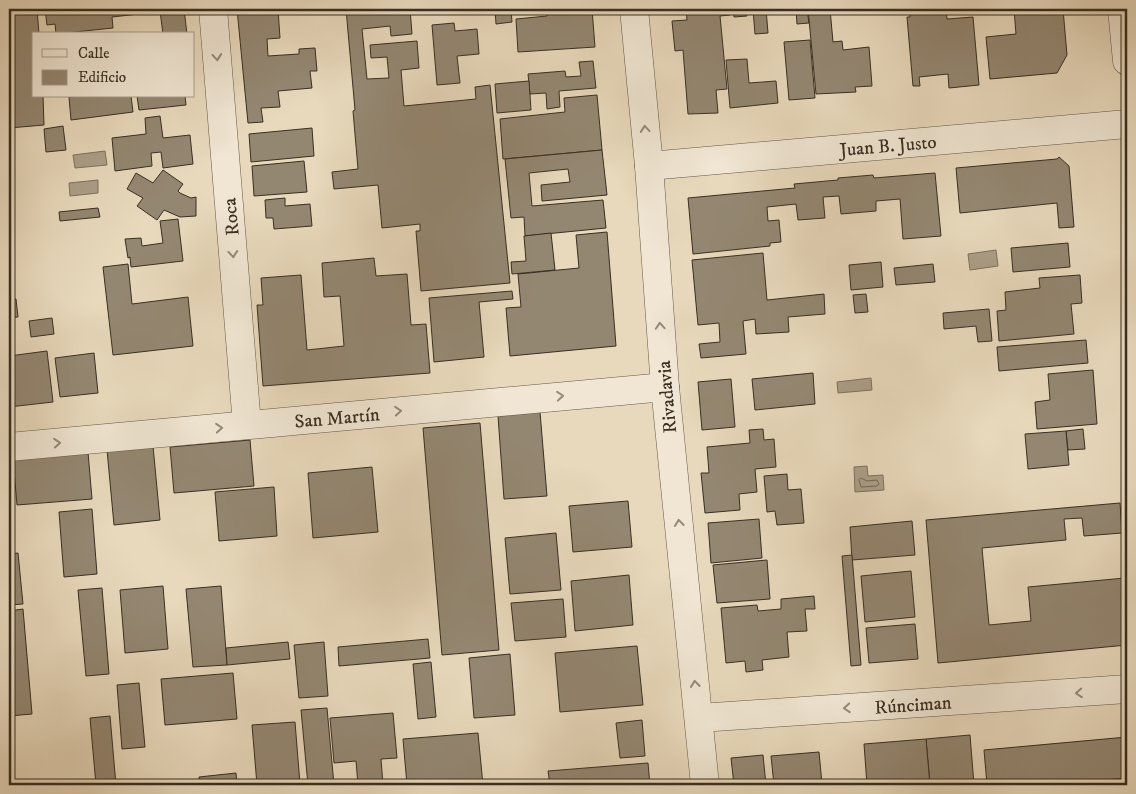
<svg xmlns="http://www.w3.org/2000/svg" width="1136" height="794" viewBox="0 0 1136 794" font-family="'IM FELL DW Pica',serif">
<rect width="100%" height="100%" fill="#e8d9bc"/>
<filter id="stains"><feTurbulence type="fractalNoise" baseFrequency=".004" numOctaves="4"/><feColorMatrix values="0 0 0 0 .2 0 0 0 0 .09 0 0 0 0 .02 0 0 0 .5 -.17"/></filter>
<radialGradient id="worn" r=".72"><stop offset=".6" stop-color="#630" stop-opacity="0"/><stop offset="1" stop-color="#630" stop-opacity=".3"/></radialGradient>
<g fill="#ac9f88" stroke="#7e725f">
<path d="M105,151L107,165L75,168L73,155Z"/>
<path d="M98,180V193L70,196L69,183Z"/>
<path d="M996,250L998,266L970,270L968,254Z"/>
<path d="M871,378L872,390L838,393L837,382Z"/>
<path d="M867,466L868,476L883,475L884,490L855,492L854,467Z"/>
</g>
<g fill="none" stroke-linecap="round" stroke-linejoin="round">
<path stroke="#726755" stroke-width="1" d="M861,478L867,481L877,480L879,484L877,486L861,487L859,480Z"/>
</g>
<g fill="#948772" stroke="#382f22">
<path d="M9,9H37L39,34H34V96H43L44,125L9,128Z"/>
<path d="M45,9H147L148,13L112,17L113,28L56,34L55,24L47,25Z"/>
<path d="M158,9H184L187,34H163L160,11Z"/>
<path d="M237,9H278L280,38L267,39L268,56L299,54V49L315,48L317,71H310L312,88L278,91L280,107L261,108L263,122L248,123Z"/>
<path d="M346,9H410L412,34L391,36L390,26L362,29L367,79L389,78L387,57L371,58L370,45L417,41L419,68L401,70L404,106L476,99L475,87L490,85L510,283L421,291L416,231H420V224L382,228L378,185L334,189L332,172L358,169L353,111L355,110Z"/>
<path d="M495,9H511L512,22L496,24Z"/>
<path d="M583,9H592L595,47L518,52L516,19L547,16V12Z"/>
<path d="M686,9H729L730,15L720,16L727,89L716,90L718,113L688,114L683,50L675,51L672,21L687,20Z"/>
<path d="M733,9H746L747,16L734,17Z"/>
<path d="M753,9H766L768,33L755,34Z"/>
<path d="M796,9H807L809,23L797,24Z"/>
<path d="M808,9H830L833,42L842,41L843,50L869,47L872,86L855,87L856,92L816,94Z"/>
<path d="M910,9H946L947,19L973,17L979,85L949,88L948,74L919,77L920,86H913L907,17H910Z"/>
<path d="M1014,9H1063L1067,55L1057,73L990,79L986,37L1016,34Z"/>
<path d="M454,23L455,31L477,29L479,54L457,56L460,83L437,85L432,25Z"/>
<path d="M810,40L815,98L789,100L784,42Z"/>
<path d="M747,59L749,83L776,81L778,103L730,108L726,60Z"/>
<path d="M593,61L596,88L559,91L560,107L547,109L546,93L530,94L528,74L565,71L566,77L581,76L579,62Z"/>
<path d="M529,81L531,110L497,113L495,84Z"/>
<path d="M597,95L602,150L503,159L500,119L565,112L564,98Z"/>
<path d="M79,96H131L133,112L71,120L69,97Z"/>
<path d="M137,96H185L186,105L139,110Z"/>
<path d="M160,116L163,138L190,135L193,164L163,168L161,152L151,153L152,166L115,171L112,138L146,134L145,118Z"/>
<path d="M63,126L66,150L46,152L44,129Z"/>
<path d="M312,128L314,156L251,162L249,134Z"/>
<path d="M602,150L607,195L542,201L541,185L570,182L568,169L529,173L532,206L603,200L606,228L525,236L524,217L511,218L505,159Z"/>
<path d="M1059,157L1069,166L1074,227L1059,228L1057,203L960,213L956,168L1057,159Z"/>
<path d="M304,161L307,192L254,196L252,166Z"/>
<path d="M163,170L183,184L178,191L180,193L191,198L196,197V216L180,217L164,210L157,220L137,206L143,198L127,189L136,173L153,183Z"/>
<path d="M935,173L941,236L903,239L900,199L876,201V211L841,214L839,196L823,197L825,218L798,220L796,204L767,207L768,221L779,220L781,242L770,243V246L693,254L688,198L795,188L794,184L838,180V178L873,175L874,178Z"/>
<path d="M285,198V206L310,204L312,226L274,229L273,218H266L265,200Z"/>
<path d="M98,208L100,217L60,221L59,212Z"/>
<path d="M178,219L183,261L131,267L130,257L128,258L125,239L141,238L142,246L163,243L160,221Z"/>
<path d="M607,232L616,346L510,356L506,308L521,307L518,274L579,268L576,235Z"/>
<path d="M551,233L555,270L512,274L511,262L526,261L524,236Z"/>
<path d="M1068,243L1070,267L1013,272L1011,248Z"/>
<path d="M763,253L767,300L824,294L825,314L788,317L789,332L756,334L755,319L743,321L746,354L701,358L699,344L720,342L719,323L698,325L692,260Z"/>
<path d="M374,258L376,276L407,274L411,325L426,324L430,373L263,386L257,305H263L261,278L301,275L307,350L344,346L340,296L324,297L322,263Z"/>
<path d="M881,262L883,287L851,290L849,265Z"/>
<path d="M128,264L132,304L188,297L193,346L113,355L103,267Z"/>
<path d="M933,264L935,282L896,285L894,268Z"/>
<path d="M9,274H12L14,293H9Z"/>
<path d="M1080,275L1082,303L1071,304L1074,334L999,341L997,311L1006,310L1005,292L1040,288L1039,278Z"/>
<path d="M512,291L513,299L479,302L484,357L434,362L429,298Z"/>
<path d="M866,294L868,312L855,313L853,295Z"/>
<path d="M9,299H16L18,317L9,318Z"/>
<path d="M989,309L992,341L978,342L976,326L944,329L943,313Z"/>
<path d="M52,318L54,334L31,337L29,321Z"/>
<path d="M1086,340L1088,363L999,371L997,347Z"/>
<path d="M47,351L53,402L9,407V356Z"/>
<path d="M94,353L98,393L60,397L55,358Z"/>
<path d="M1093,370L1097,424L1037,429L1035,402L1050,400L1048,374Z"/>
<path d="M813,373L815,404L755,410L752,379Z"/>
<path d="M731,379L735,427L702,430L698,382Z"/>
<path d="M540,412L547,496L504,499L498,416Z"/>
<path d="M480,423L499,650L442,655L423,428Z"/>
<path d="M763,429L764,440L774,439L776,467L755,469L757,492L739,494L740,510L705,513L701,473H709L707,447L750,443L749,430Z"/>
<path d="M1083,429L1085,449L1068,450L1066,431Z"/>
<path d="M1066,431L1069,465L1028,469L1025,434Z"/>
<path d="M250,440L254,486L174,493L170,447Z"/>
<path d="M153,446L160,520L114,525L107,450Z"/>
<path d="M88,452L92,499L17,505L13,459Z"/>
<path d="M372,467L378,532L313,538L308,473Z"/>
<path d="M787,474L788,490L801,489L804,523L777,525L775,511L767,512L764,476Z"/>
<path d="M274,487L277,536L219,541L215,492Z"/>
<path d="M628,501L632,547L573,552L569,506Z"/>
<path d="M1120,503L1122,533L1084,536L1082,518L1064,519L1066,540L982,548L989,625L1031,621L1028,587L1125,578L1127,603V645L938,663L926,520Z"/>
<path d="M92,509L97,574L64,577L59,512Z"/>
<path d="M759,519L762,558L711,563L708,523Z"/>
<path d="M912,521L915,555L852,560L850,527Z"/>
<path d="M556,533L561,590L510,594L505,538Z"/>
<path d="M18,553L23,604L9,605V554Z"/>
<path d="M852,555L861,665L851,666L842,556Z"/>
<path d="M767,560L770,599L717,603L713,565Z"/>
<path d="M911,571L915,617L865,622L861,576Z"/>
<path d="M629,575L633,625L575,631L571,581Z"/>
<path d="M163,586L168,649L125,653L120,590Z"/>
<path d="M221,586L227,665L193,667L186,589Z"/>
<path d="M102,588L109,674L86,676L78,590Z"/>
<path d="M814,596L815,609H805L807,631L787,632L789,657L762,660L763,670L746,672L745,661L726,663L721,608L757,605L758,611L781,609V599Z"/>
<path d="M563,599L566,637L515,641L511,603Z"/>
<path d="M23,609L32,714L9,716V611Z"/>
<path d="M915,624L918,659L869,663L866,628Z"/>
<path d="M428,639L430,658L339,666L338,647Z"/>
<path d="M288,642L290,659L227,665L226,648Z"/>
<path d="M324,642L328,696L299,698L294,645Z"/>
<path d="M637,646L643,705L560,712L555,653Z"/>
<path d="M510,654L515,715L474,718L469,658Z"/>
<path d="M431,662L436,717L418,719L413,664Z"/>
<path d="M233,673L237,719L165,725L161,679Z"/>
<path d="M139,683L145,747L122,749L117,685Z"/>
<path d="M327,708L334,785H308L301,710Z"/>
<path d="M393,713L397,758L381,759L383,785H358L356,761L334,763L330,718Z"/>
<path d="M110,716L116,785H96L90,718Z"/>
<path d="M642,720L645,756L620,758L616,723Z"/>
<path d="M295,722L300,784L257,785L252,725Z"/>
<path d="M9,732H10L15,785H9Z"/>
<path d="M478,733L483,785H407L403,739Z"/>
<path d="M970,735L974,785H930L926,739Z"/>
<path d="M1127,737V778L1050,785H987L984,750Z"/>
<path d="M926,739L930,785H867L864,744Z"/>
<path d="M819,752L822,784L774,785L771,756Z"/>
<path d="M763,755L766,785H734L731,758Z"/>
<path d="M648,763L650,785H550L548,771Z"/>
<path d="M236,773L237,785H199V777Z"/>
<path d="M188,781V785H146Z"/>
</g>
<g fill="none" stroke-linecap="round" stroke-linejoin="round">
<defs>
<g id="minor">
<path d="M213,9L247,425"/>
<path d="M1122,9L1127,61"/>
<path d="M649,166L1127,124"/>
<path d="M9,447L665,387"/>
<path d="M699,718L1127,689"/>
</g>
<path id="tertiary" d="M634,9L649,166L665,387L705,785"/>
</defs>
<use href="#minor" stroke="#645a48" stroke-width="29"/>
<use href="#tertiary" stroke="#645a48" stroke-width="29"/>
<use href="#minor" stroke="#f0e6d3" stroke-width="28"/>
<use href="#tertiary" stroke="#f0e6d3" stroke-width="28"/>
</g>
<defs><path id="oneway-chevron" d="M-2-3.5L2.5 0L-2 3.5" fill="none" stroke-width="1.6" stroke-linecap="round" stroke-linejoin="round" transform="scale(1.25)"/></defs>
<g stroke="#948a7a">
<use href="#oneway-chevron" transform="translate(217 57) rotate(85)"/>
<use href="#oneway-chevron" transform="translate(645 129) rotate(-95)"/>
<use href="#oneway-chevron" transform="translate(233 254) rotate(85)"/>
<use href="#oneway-chevron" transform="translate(660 326) rotate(-94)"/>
<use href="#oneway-chevron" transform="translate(560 396) rotate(-5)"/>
<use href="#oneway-chevron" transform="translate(398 411) rotate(-5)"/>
<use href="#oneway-chevron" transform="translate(219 428) rotate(-5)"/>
<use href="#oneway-chevron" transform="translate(57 443) rotate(-5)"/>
<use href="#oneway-chevron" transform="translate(679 523) rotate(-96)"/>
<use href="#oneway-chevron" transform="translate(695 684) rotate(-96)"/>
<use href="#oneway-chevron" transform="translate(1079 693) rotate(176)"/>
<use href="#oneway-chevron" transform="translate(847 708) rotate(176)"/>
</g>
<g text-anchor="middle" stroke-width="4.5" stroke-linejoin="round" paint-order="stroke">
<g font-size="19" fill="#382f22" stroke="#f0e6d3">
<text transform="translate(888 145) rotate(-5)" y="7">Juan B. Justo</text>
<text transform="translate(230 217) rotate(-95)" y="7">Roca</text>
<text transform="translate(666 397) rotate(-95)" y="7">Rivadavia</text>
<text transform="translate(337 417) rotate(-5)" y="7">San Martín</text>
<text transform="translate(913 704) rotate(-4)" y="7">Rúnciman</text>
</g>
</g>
<rect width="1136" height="794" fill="none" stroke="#e8d9bc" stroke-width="30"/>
<rect x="10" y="10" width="1116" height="774" fill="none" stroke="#382f22" stroke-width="2.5"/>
<rect x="15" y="15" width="1106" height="764" fill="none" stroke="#382f22"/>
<rect x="32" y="32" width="162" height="65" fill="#f0e6d3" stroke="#a69d8c"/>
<rect x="42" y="49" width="25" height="8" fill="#f0e6d3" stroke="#a69d8c"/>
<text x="78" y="58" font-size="15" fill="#382f22">Calle</text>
<rect x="42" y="70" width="25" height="15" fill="#948772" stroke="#a69d8c"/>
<text x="78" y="82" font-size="15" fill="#382f22">Edificio</text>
<rect width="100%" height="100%" filter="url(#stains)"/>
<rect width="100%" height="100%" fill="url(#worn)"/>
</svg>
